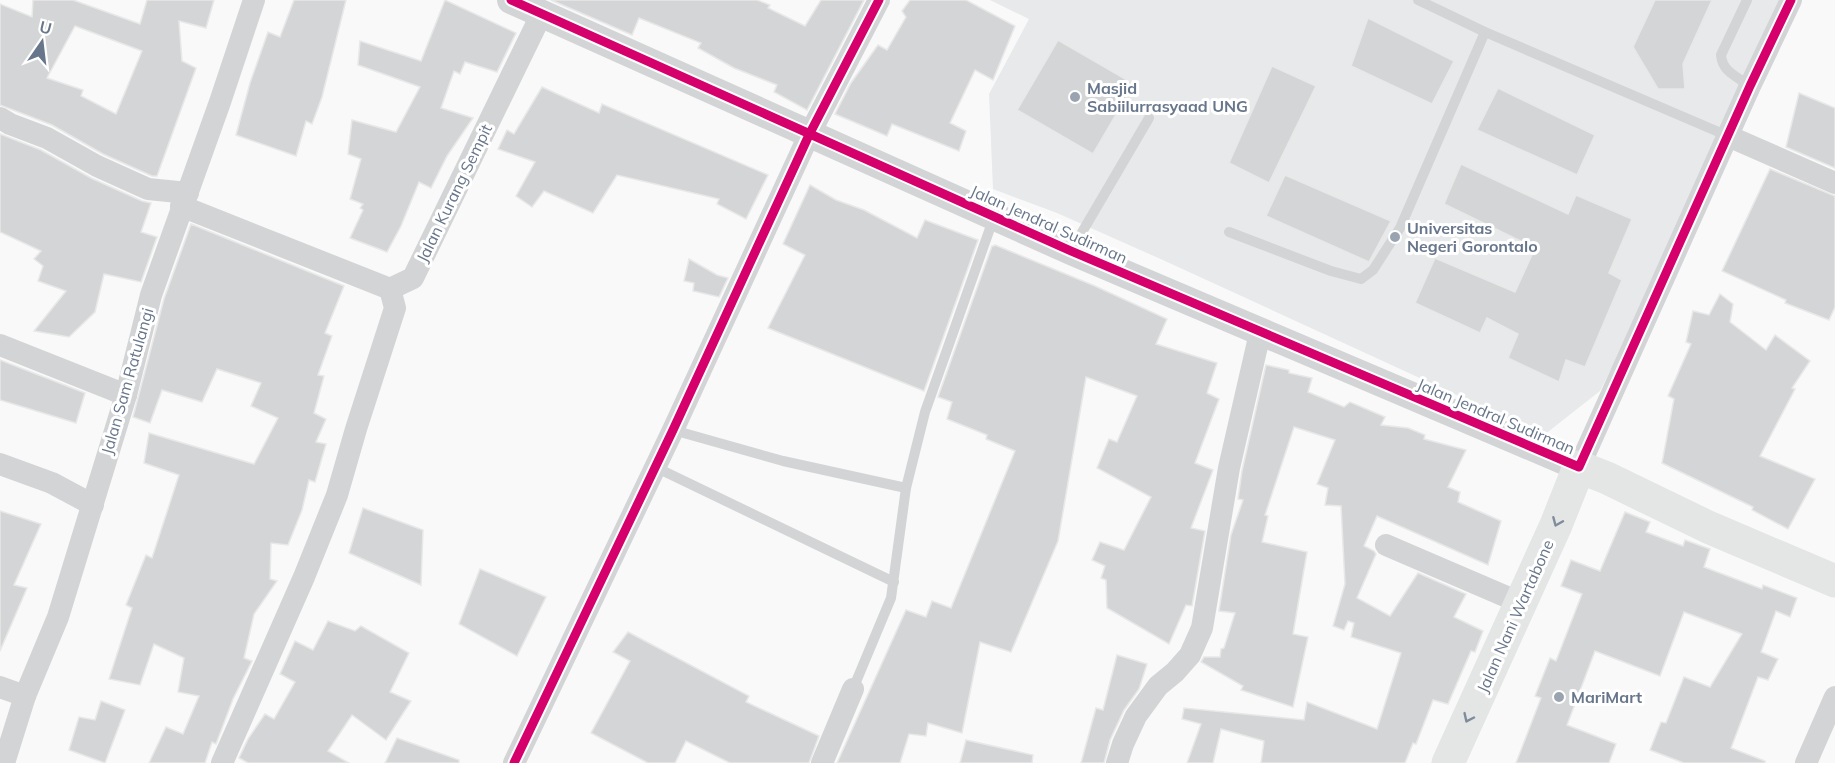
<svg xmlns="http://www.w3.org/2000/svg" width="1835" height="763" viewBox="0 0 1835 763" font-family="Mulish,sans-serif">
<rect width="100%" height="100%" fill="#f9f9f9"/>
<path fill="#e7e9ea" d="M990,0H1800L1600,391L1544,435L1165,261L1057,213L993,189L989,94L1029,19Z"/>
<g fill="#d4d5d6" stroke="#e8e8e8" stroke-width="1.5" fill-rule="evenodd">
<path d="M33,0H73L140,24L147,0H214L206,28L179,21L182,61L196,68L157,176H152L103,154L52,125L0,105V4L32,17ZM75,26L142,51L116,114L81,96L83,90L47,78Z"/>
<path d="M294,0H346L322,97L312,124L306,121L296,156L236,135L250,83L268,32L280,37Z"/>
<path d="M445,0L516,33L497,72L465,62L460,74L454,71L441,108L473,118L447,156L431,188L419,182L401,226L387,252L350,238L363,210L360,208L363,204L350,199L361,159L348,154L352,120L396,132L420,87L358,65L360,41L421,61Z"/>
<path d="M551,0H757L770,5L768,8L805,26L821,0H864L807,110L774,92L777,85L734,68L698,48L701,43L639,18L632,35Z"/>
<path d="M910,0H966L1015,26L993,80L975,70L950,123L966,131L959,151L892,124L887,136L835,114L851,83L878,45L887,50L906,17L902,11Z"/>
<path d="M1655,0H1712L1683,64L1685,89H1658L1633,47Z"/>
<path d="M1368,18L1454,61L1432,104L1351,66Z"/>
<path d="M1058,40L1134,84L1093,154L1017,110Z"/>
<path d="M1272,66L1316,86L1269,183L1229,163Z"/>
<path d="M542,87L599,113L602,104L768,175L746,219L717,204L719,199L617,175L593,213L544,191L532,207L516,196L535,162L498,149L507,130L514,134Z"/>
<path d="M1498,88L1595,135L1577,175L1477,130Z"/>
<path d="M1799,93L1835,108V168L1786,147Z"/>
<path d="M0,134L41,150L91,178L142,201L151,203L141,232L157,237L141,282L104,274L95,312L69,337L34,331L66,291L38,281L43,266L34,259L41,251L0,232Z"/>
<path d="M1461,164L1568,214L1576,195L1632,219L1609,273L1622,280L1585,367L1566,360L1559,382L1508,358L1518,334L1487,318L1480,333L1415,303L1435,258L1515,292L1535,248L1444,204Z"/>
<path d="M1770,169L1835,196V307L1829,320L1785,303L1786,300L1722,271Z"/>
<path d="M1285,175L1391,221L1369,262L1266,216Z"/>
<path d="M810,185L836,200L864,210L917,238L925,220L978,240L924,391L768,328L805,255L783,244Z"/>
<path d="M191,224L344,286L325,333L332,336L318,375L324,376L314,413L326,419L316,442L326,444L315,482L309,480L302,510L288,545L271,543L270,579L277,581L254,614L244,658L252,661L233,699L216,744L212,742L205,763H149L166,727L183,734L199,696L178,692L184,658L154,644L140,685L109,679L132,608L126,605L146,555L152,558L179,475L144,463L149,433L254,464L278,418L251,406L261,383L217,369L202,402L162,390L150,423L133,417L164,299Z"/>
<path d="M995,245L1095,286L1167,319L1156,344L1217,363L1207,393L1219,399L1195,463L1213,470L1191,528L1205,531L1192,606L1186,605L1169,644L1107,608L1106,580L1101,578L1105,566L1092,560L1100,542L1124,550L1151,497L1097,468L1109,439L1117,442L1137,396L1086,377L1058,541L1011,652L980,642L962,733L928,723L926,736L909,734L900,763H837L906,610L926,617L932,601L951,608L1015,451L986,439L987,435L947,419L952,402L938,397L992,246H994Z"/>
<path d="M689,259L717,275L728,278L719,297L693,291L694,283L684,281Z"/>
<path d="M1720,294L1733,304L1730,322L1766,350L1775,335L1810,361L1792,388L1795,389L1760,456L1815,479L1788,529L1752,510L1753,507L1662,463L1674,399L1668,396L1691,344L1686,342L1693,311L1709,315Z"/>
<path d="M0,360L85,393L76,423L0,400Z"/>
<path d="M1266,365L1289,370V373L1312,378L1308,392L1344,407L1350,402L1385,417L1381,425L1408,428L1425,435L1424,439L1466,450L1448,487L1460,492L1458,502L1501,521L1488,565L1377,516L1364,546L1374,551L1376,554L1357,598L1390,616L1418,573L1466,594L1454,617L1483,631L1475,652L1471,651L1448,704L1433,700L1416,744L1413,743L1405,763H1261L1264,741L1221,729L1213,763H1187L1201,724L1182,719L1184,708L1304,720L1307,702L1377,729L1401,653L1351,637L1354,623L1348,621L1344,630L1333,626L1345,584L1341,506L1325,505L1328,488L1317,484L1335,440L1294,427L1265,515L1268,516L1262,542L1307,552L1293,634L1308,637L1293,707L1241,690L1243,686L1201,662L1204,657H1220L1221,649L1224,648L1235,613L1219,611L1231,535L1243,500L1238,499L1242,471Z"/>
<path d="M363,508L423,530L421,585L349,553Z"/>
<path d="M0,511L41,524L14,585L27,588L0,651Z"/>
<path d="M1625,512L1650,522L1646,532L1683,546L1685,540L1710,549L1704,567L1762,589L1763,585L1797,598L1790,617L1776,611L1761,652L1778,659L1768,680L1758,677L1731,748L1765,761V763H1684L1650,750L1661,722L1666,723L1684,677L1710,687L1742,634L1684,612L1660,676L1595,651L1567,725L1616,744L1609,763H1516L1541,698L1535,696L1550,658L1556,661L1582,594L1561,586L1571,560L1600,571Z"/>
<path d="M480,569L546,597L517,656L459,624Z"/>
<path d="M328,621L355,631L361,626L409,653L390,692L411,701L386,740L352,715L328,751L349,763H248L239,758L248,739L265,714L274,719L295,682L280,674L295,641L313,650Z"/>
<path d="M628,632L749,696L746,702L819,736L809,763H730L686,741L675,763H648L591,733L630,661L613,652Z"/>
<path d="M1117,655L1147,664L1139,689L1124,710L1110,740L1104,763H1081L1096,708L1103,710Z"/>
<path d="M101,701L125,710L105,763L69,750L79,717L95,720Z"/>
<path d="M397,738L459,760V763H385Z"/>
<path d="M966,740L1033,755L1032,763H960Z"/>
</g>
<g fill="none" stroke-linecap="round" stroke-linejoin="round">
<g stroke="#d3d4d5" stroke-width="10">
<path d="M1418,0L1485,32L1728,136"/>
<path d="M1747,0L1721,55C1722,72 1738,77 1750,86"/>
<path d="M1229,232L1331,271L1361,279L1373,270L1400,228L1485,32"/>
<path d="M1071,251L1149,118"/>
<path d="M673,430L783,461L906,488"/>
<path d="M655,467L894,582"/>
<path d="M853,689L891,598L906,488L925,412L994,217"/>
</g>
<g stroke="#d3d4d5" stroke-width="22">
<path d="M0,118L10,124L47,138L97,166L148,189L188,193"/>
<path d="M1728,136L1835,183"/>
<path d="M181,206L390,289L413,278L542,13"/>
<path d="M0,345L126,395"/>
<path d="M0,464L52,483L93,505"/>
<path d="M1579,467L1750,86L1791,0"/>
<path d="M1386,545L1521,603"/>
<path d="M0,687L25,696"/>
<path d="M4,763L25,696L58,617L126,395L151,295L220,102L254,0"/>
<path d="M222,763L304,577L337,495L356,429L395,308L390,289"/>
<path d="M514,763L673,430L809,135L879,0"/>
<path d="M822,763L853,689"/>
<path d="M1117,763L1123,744L1136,716L1158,686L1175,672L1190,655L1202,628L1229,468L1260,333"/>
<path d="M1806,763L1835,697"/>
</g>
<path stroke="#d3d4d5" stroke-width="28" d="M511,0L1071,251L1579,467"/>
<path stroke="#e4e5e5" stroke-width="33" d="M1448,763L1556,525L1579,467L1607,478L1708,527L1835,581"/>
<defs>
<g id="cycleway">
<path d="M511,0L1071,251L1579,467L1750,86L1791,0"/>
<path d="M514,763L673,430L809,135L879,0"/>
</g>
</defs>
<use href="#cycleway" stroke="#fff" stroke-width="13"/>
<use href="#cycleway" stroke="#d6006c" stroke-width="9"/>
</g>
<defs><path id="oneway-chevron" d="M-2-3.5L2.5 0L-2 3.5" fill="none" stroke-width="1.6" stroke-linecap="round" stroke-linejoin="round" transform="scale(1.5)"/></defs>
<g stroke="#808c9c">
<use href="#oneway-chevron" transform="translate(1557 522) rotate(113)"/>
<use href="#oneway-chevron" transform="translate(1468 718) rotate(115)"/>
</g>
<g fill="#9aa4b1" stroke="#fff" stroke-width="2">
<circle cx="1075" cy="97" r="6"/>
<circle cx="1395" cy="237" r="6"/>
<circle cx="1559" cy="697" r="6"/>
</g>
<g text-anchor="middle" stroke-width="6" stroke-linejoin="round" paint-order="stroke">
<g font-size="16" font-weight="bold" fill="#67768a" stroke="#fff" text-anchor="start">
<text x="1087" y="94">Masjid<tspan x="1087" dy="18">Sabiilurrasyaad UNG</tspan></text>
<text x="1407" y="234">Universitas<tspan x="1407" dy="18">Negeri Gorontalo</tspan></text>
<text x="1571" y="703">MariMart</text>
</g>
<g font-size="16" fill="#67768a" stroke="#fff">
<text transform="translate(454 193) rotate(-64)" y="6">Jalan Kurang Sempit</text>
<text transform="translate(1049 224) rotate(24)" y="6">Jalan Jendral Sudirman</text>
<text transform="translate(127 381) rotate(-74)" y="6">Jalan Sam Ratulangi</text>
<text transform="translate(1496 416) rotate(23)" y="6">Jalan Jendral Sudirman</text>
<text transform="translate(1515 616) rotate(-66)" y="6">Jalan Nani Wartabone</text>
</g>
</g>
<g transform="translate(42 42) rotate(14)" stroke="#ffffff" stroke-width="4.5" paint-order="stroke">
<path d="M0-4.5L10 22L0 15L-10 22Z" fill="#67768a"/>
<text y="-9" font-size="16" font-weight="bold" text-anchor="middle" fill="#67768a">U</text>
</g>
</svg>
